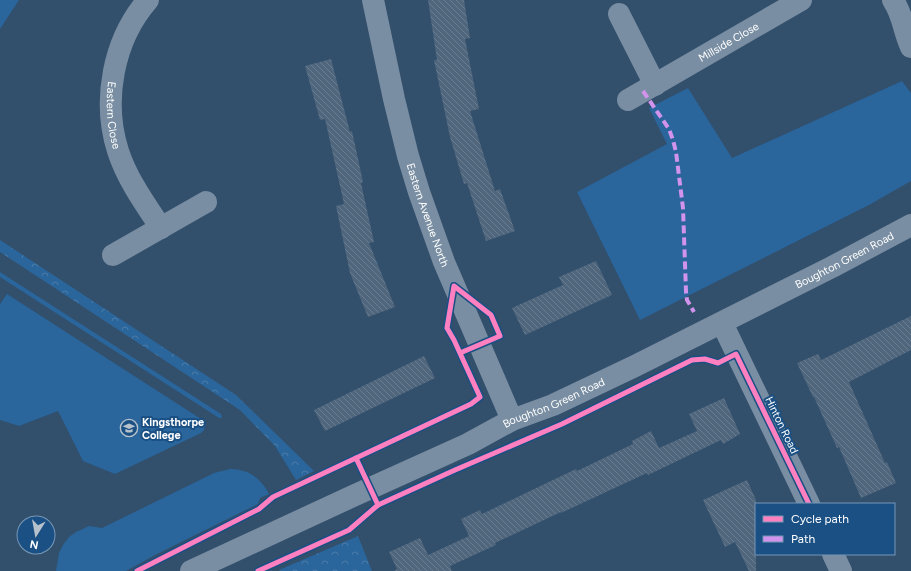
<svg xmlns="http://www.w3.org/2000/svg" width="911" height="571" viewBox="0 0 911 571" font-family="Figtree,sans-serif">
<defs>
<pattern id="forest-crowns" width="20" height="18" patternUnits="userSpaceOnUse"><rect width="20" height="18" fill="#2a659b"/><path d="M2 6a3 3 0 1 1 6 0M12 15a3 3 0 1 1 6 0" fill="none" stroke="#4a7caa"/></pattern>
<pattern id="building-back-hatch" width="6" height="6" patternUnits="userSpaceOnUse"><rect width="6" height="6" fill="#4f667d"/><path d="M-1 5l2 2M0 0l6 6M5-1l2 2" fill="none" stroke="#697d90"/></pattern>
</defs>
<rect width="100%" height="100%" fill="#324f6c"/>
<g fill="#2a659b">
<path d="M0,0H19L0,29Z"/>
<path d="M902,81L911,93V181L869,205L640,320L577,192L667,144L649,108L688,88L732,158Z"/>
<path d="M0,272L221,414L222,418H219L0,277Z"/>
<path d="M7,294L201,419L205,425L204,430L201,433L115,474L83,461L58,411L19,426L0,420V304Z"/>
<path d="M230,469C248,469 261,478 269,494L260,498L258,504L155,555L126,571H56L59,553L63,545L69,537L76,532L89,526L102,528L214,473Z"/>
</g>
<g fill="url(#forest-crowns)">
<path d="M0,240L236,395L314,471L296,480L275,446L240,410L0,252Z"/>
<path d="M358,536L372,571H280L279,570Z"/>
</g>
<g fill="url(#building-back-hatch)">
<path d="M428,0H464L470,38L465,39L479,109L470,111L495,191L500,189L515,231L486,241L467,183L464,184L450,137L434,60H437Z"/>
<path d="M331,59L350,132L352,131L363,182L361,183L374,242L369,243L395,307L368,317L350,273L336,206L344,204L325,119L320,120L305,66Z"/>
<path d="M596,261L612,295L525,335L512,308L563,285L559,277Z"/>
<path d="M911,316V350L849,382L885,463L887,462L896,483L861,498L839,447L837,448L814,397H813L797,363L818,354L821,360Z"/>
<path d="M424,356L435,378L325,431L314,410Z"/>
<path d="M724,398L740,434L723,444L721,440L648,475L647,473L561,513V512L495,543L496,545L450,566L452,571H394L397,569L389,552L420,538L428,555L469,536L461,519L480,510L482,514L576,469L577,471L633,444L632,441L651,431L659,448L697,431L689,414Z"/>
<path d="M747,480L756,500V571H749L735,542L725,547L703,500Z"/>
</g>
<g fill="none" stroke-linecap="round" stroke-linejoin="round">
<g stroke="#798ea2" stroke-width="22">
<path id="s1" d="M148,0C113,40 102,101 118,151C127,179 145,204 161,228"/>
<path id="s2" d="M373,0L394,99L408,156L419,192L444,262L512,420"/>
<path d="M893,0C904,17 903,30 911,47"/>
<path d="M619,14L655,85"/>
<path id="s3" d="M628,100L801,0"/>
<path d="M113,255L206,202"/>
<path d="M722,323L809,504"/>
<path d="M833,554L841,571"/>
<path id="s4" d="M191,571L353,496L468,444L512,420L553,405L635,366L832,267L911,225"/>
</g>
<path stroke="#d193ec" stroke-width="4" stroke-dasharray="8 4" stroke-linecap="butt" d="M643,91L669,129L673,140L676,152L683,208L686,292L687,300L694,312"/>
<defs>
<g id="cycleway">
<path d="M356,458L378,505"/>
<path d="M137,571L259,509L273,497L471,404L480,397L454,340L447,328L454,286L491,315L500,336L460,353"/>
<path d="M258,571L349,530L378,505L455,470L562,424L692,360L705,359L718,363L736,354L809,504"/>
</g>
</defs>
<use href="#cycleway" stroke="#1a5084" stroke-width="8"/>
<use href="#cycleway" stroke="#ff80c0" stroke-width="5"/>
</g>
<defs>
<symbol id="school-ring" viewBox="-11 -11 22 22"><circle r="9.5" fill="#1a5084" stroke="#b7c1cc" stroke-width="1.5"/><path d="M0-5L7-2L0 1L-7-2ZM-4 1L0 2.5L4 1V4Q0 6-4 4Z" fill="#b7c1cc"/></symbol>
</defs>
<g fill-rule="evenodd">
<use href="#school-ring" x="119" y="418" width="20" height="20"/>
</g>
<g text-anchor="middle" stroke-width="4" stroke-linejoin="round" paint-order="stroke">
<g font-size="11" fill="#fff" stroke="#1a5084">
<text dy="4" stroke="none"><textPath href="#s3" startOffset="116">Millside Close</textPath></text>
<text dy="4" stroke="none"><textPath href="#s1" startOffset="124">Eastern Close</textPath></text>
<text dy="4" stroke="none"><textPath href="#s2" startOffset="222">Eastern Avenue North</textPath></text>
<text dy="4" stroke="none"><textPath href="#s4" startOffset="724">Boughton Green Road</textPath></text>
<text dy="4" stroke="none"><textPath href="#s4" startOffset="400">Boughton Green Road</textPath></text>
<text transform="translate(782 425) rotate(64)" y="4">Hinton Road</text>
</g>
<g font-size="11" font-weight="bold" fill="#fff" stroke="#1a5084" text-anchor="start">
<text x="142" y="426">Kingsthorpe<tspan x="142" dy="13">College</tspan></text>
</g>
</g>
<rect x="755" y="503" width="140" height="52" fill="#1a5084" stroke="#7696b5"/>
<rect x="763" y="516" width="20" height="6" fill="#ff80c0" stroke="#7696b5"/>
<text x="791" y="523" font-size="12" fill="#ffffff">Cycle path</text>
<rect x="763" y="536" width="20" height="6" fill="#d193ec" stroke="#7696b5"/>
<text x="791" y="543" font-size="12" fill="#ffffff">Path</text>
<g transform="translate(36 535) rotate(191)"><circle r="19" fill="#1a5084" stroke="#7696b5"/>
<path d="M0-3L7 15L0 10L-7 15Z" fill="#b7c1cc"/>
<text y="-6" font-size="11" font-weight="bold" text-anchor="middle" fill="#ffffff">N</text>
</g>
</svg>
